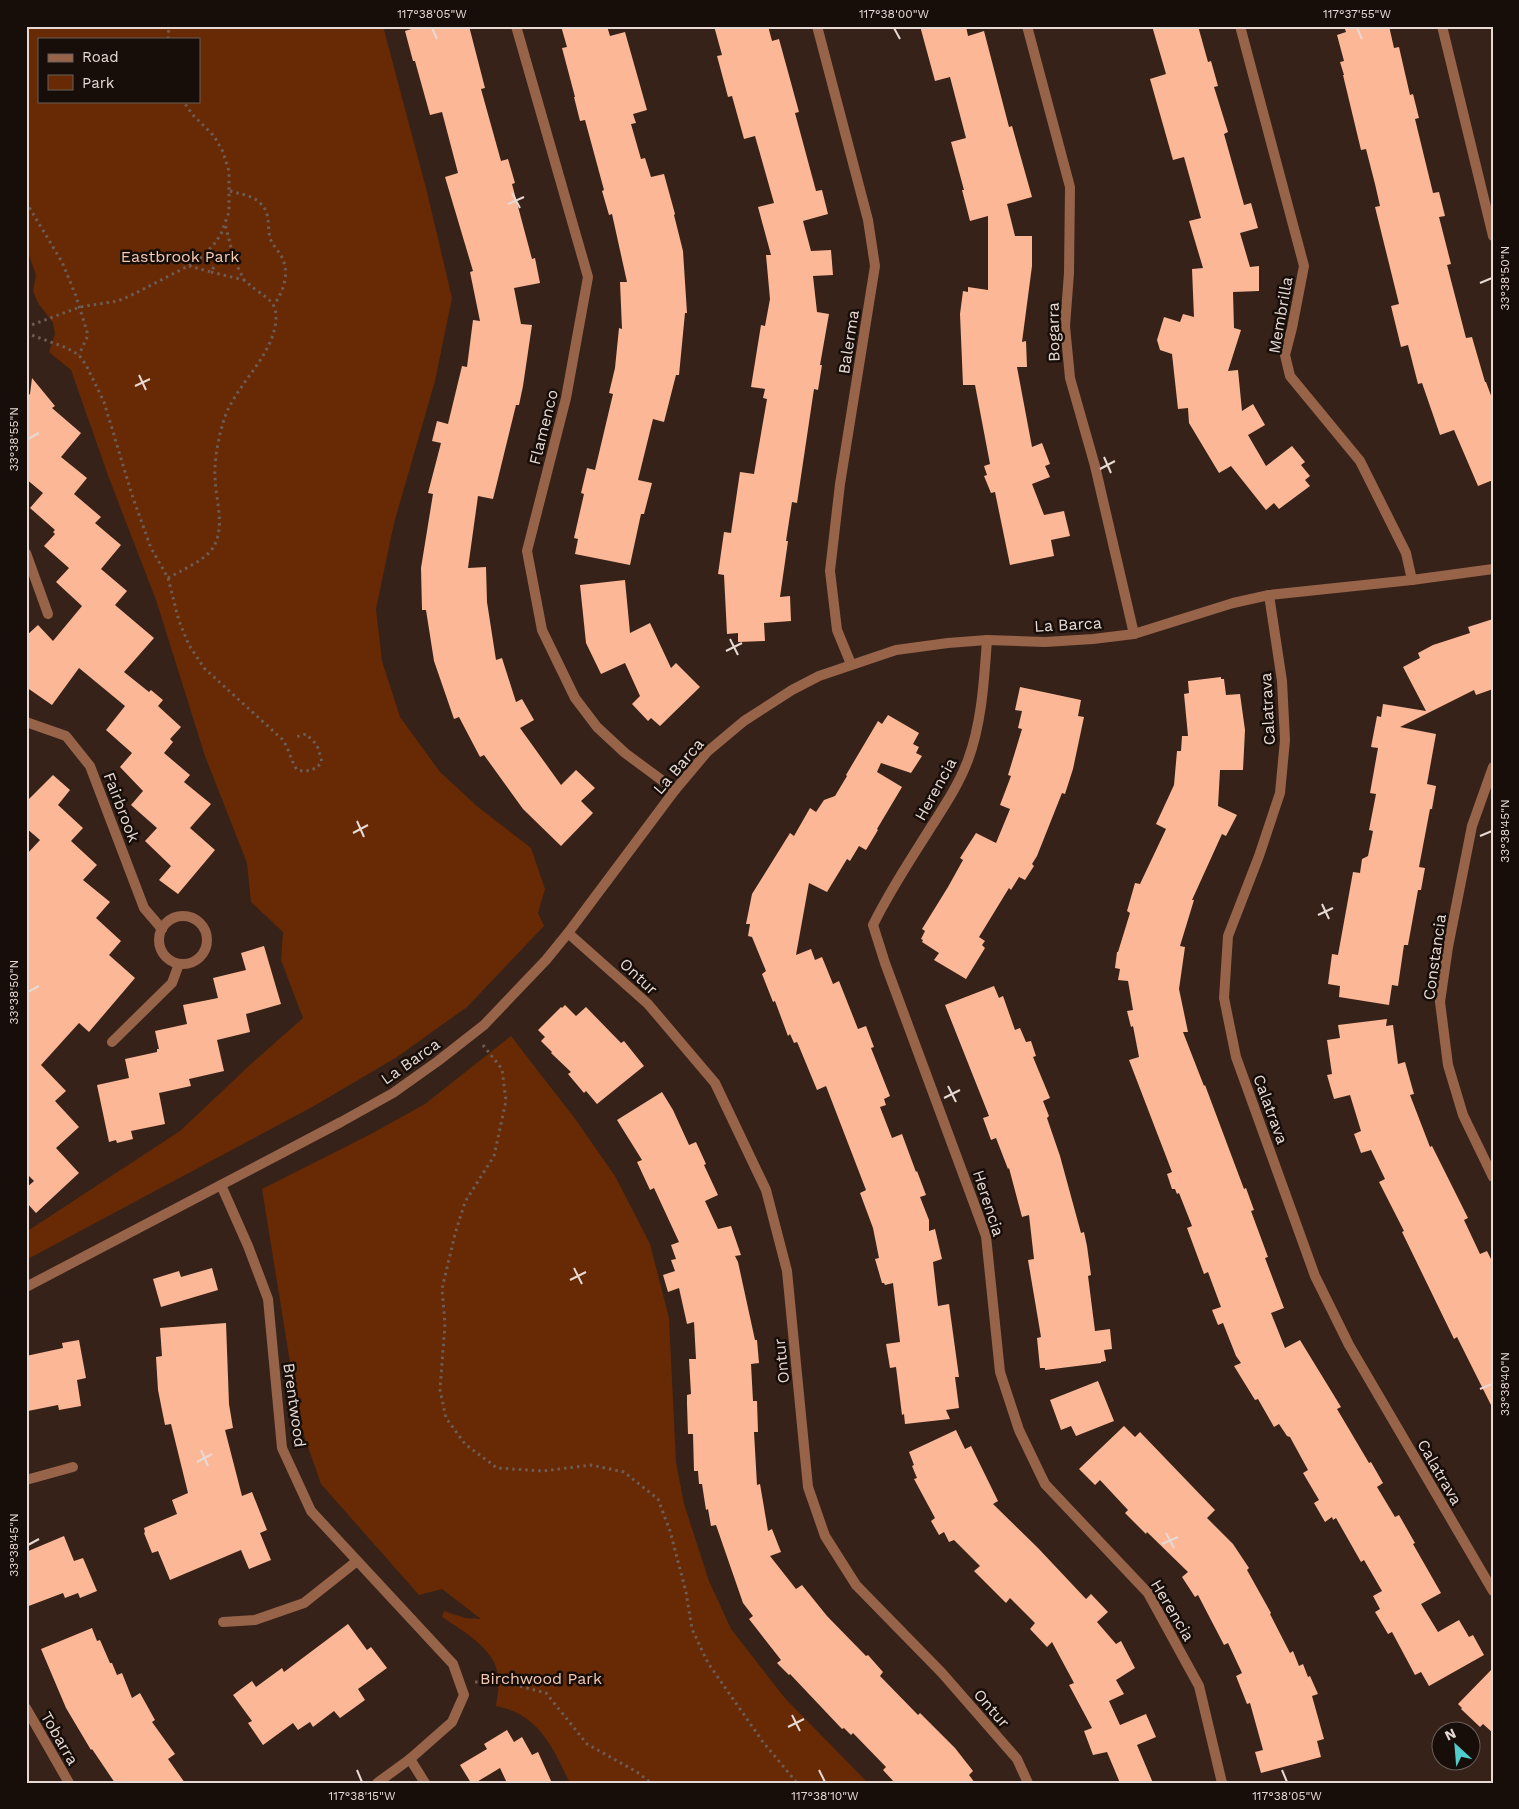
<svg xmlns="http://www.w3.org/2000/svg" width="1519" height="1809" viewBox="0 0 1519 1809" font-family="'Work Sans',sans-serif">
<rect width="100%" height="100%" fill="#362219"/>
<g fill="#672a04" fill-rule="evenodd">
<path d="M26,26H383L427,192L452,298L435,381L394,523L376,609L382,661L400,717L440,772L478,807L531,848L545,889L538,913L544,926L467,1007L397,1057L314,1106L26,1260V1232L180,1131L251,1064L303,1018L281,960L283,932L251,902L247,863L205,756L156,600L109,478L71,370L49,352L55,334L53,323L38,303L33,291L36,275L26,247ZM39,39H199V101H39Z"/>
<path d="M511,1036L576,1120L615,1176L650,1244L669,1318L676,1462L684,1504L709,1581L731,1629L784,1697L868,1783H570C553,1748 539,1714 496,1706C497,1697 500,1685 498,1675C495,1649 462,1630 442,1617L444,1611L465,1618L481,1619L442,1589L419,1595L321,1484L300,1424L262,1189L369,1135L425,1104Z"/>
</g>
<g fill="#fcb797">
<path d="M421,26H469L485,88L481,89L501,161L508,159L515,183L512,184L532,259L535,258L540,283L514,288L521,324L532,325L523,386L519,405H516L493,499L478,496L468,568L486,567L487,602L496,660L502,658L516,702L522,699L534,720L520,728L561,785L576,770L595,788L581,801L593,813L561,846L523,809L484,755L480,757L459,717L454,719L434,661L426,610H422L421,568L433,494L428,493L441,443L432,441L437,421L448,424L462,366L467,367L473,320L480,321L470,272L473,271L445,177L458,173L442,112L430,115L415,61H413L405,31Z"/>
<path d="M561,26H607L610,36L625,32L647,110L633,114L636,123L631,124L641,159L645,158L651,177L664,174L675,214L674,215L683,251L687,313H685L679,375H676L664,422L653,419L638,480L652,483L644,514H641L630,565L575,554L578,539L574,538L584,494L581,493L587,468L595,470L613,394L609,393L615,368L619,328L622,329L620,282H627L612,214L609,215L602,191L604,190L585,120L580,121L574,97H575L562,48L567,47Z"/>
<path d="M714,26H768L772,41L779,39L799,112L795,113L816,191L822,190L828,214L803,221L811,251L831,250L833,275L813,276L817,312L829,314L820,365H822L818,390L814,389L797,503L792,502L786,541H788L780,597L790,596L791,621L764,623L765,641L738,642V633L727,634L724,575L718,574L724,532L731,533L740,472L754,474L767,399L763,398L765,389L751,387L761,325L765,326L770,299L766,255H771L758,207L774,203L755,136L744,139L732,96L728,97L717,56L722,55Z"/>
<path d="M920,26H966L968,36L984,31L1009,127L1012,126L1032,197L1007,204L1015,236H1032V266L1022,342L1026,341L1027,367H1017L1032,447L1042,443L1050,464L1045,466L1050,477L1032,484L1044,515L1064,511L1070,536L1051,540L1054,556L1010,565L995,492L991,493L984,476L987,475L984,466L990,464L975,385H963L960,314L963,291L968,292V287L988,290V216L970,221L962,190H964L951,142L966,138L950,77L935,81Z"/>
<path d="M1152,26H1198L1208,62L1211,61L1218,86L1214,87L1228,132L1224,134L1244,205L1251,203L1258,228L1240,233L1250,267L1259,266V291L1233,292L1234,328L1241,330L1228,371L1238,370L1242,411L1253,404L1265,425L1248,435L1266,466L1292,446L1305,462L1301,465L1310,476L1305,480L1310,486L1279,509L1274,503L1266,510L1231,466L1219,473L1189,423L1188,408L1178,409L1172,354L1160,350L1157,340L1164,317L1180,322L1183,314L1194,317L1192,269L1203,268L1189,221L1201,218L1184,157L1173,160L1150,79L1166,74Z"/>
<path d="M1344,26H1389L1394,48L1399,47L1410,95L1413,94L1419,118L1415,119L1433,193L1439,192L1445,216L1439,217L1451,264L1447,265L1466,338L1472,337L1485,382H1486L1493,401V480L1478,486L1454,430L1440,435L1422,383L1418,384L1408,345L1401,347L1391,306L1399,304L1375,207L1380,206L1375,184L1366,149L1361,150L1343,75H1344L1340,62L1344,61L1337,35L1346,32Z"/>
<path d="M32,378L55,406L52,408L81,433L61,457L87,478L74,494L101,517L95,523L121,545L101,569L127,591L115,605L154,638L124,672L149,692L151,690L163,700L158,706L181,727L170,739L173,742L164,753L190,775L184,782L211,804L190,828L215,850L178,894L159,880L171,866L145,841L157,828L131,805L143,791L120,767L132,753L106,730L125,706L79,668L52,705L26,687V636L38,625L53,641L82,606L56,582L69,568L44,546L55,534L53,532L55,530L30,508L43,493L26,479V397L30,394Z"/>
<path d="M625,580L630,633L650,623L671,668L676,663L700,687L660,726L651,718L648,721L632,704L640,696L625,663L601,674L586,643L580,585Z"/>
<path d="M1493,619V689L1476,695L1474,690L1400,727L1436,734L1427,784L1436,786L1432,809H1430L1419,867L1425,868L1421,890H1418L1408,945H1404L1398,986L1392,985L1389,1005L1339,997L1340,986L1328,984L1332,954L1338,955L1353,872L1360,873L1362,859L1368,856L1373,831L1369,830L1376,794L1370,793L1378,748L1371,747L1377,716L1381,717L1383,704L1426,711L1403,667L1420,658L1418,653L1433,645L1470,633L1468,627Z"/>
<path d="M1221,677V679H1224L1226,695L1240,694L1245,730L1243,770H1220L1218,806L1237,815L1226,836L1222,834L1192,900H1194L1180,946L1185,947L1179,989L1188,1032H1183L1204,1086L1205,1085L1244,1189L1246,1188L1254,1210L1251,1211L1268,1257L1265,1258L1284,1308L1271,1313L1285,1348L1300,1340L1341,1407L1337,1409L1369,1463L1371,1462L1383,1483L1377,1487L1395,1517L1399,1515L1415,1543L1413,1544L1441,1593L1421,1604L1438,1632L1459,1620L1469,1637L1473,1635L1484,1655L1429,1686L1421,1672L1415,1675L1392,1632L1388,1634L1375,1612L1380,1609L1373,1596L1382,1591L1364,1560L1361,1562L1336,1518L1333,1520L1332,1517L1325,1522L1314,1503L1319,1500L1303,1473L1308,1470L1290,1437L1287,1436L1279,1424L1274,1427L1258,1399L1255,1400L1234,1366L1241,1363L1236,1356L1223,1323L1218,1325L1212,1310L1221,1307L1208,1272L1204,1274L1187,1228L1192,1226L1179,1193L1177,1194L1175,1189H1172L1167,1174L1172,1172L1129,1060L1139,1057L1133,1026L1131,1027L1127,1011L1133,1010L1128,981L1118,980L1120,969L1115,968L1117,952H1118L1130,913L1127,911L1135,883L1140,884L1166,829L1156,824L1174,785L1177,751H1181L1182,736H1188L1184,694L1189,693L1188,681Z"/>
<path d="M1020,687L1081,700L1078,716L1084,717L1073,769L1065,794L1062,793L1037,856L1032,864L1034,866L1025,880L1019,877L1011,890L1009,888L979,937L985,941L982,945L985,948L966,979L934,960L939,953L922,942L923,940L921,939L925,931L922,929L948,887L963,860L960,858L976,833L996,843L1010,809L1000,805L1011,776L1008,775L1022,729L1018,728L1022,711L1015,710Z"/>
<path d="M888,715L919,733L913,744L919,747L916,753L922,756L911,773L881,763L877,772L902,787L877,829L878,830L866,850L859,846L850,861L847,859L827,892L809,883L796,955L811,949L815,960L822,957L833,984L839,981L858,1029L866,1026L874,1047L871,1048L890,1096L884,1099L886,1105L880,1107L892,1138L902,1134L916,1172L917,1171L926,1195L920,1197L929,1220V1231L935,1229L942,1259L933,1262L938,1306L949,1304L959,1377H955L959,1408L946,1410L950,1419L905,1424L904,1414L902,1415L896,1367L890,1368L886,1344L900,1342L893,1283L885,1285L884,1283H882L875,1259L879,1258L873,1228L860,1193L866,1190L826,1086L817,1090L798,1044L797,1042L794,1043L790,1034L788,1036L775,1001L773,1002L762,974L766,971L752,937L748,936L750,924H746L752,894L790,833L794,836L810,808L816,812L824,800L835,796L847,776L846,775L878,721L882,724Z"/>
<path d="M53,775L70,790L58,805L83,828L71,841L97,865L83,880L110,902L96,918L121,941L109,955L135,978L89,1032L79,1023L41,1065L66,1091L55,1101L79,1127L56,1148L79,1173L36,1213L26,1202V1188L34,1181L26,1173V855L40,840L26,828V802Z"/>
<path d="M264,946L281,1004L246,1014L250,1032L217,1040L224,1071L189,1079L191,1086L159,1093L165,1124L131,1131L133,1139L117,1143L116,1140L109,1142L97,1085L129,1078L125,1059L157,1052V1049H159L155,1031L187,1024L183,1005L218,998L213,978L246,970L241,953Z"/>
<path d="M994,986L999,998L1003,996L1015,1030L1020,1028L1026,1042L1031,1041L1036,1056L1033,1057L1050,1098L1043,1101L1049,1116L1047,1118L1060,1156L1081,1233L1084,1232L1087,1246L1091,1275L1088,1276L1095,1331L1110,1329L1112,1349L1104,1350L1106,1361L1101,1362V1363L1045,1370V1368H1040L1037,1338L1041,1337L1028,1260L1034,1259L1029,1215L1022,1217L1009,1168L1008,1169L996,1138L991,1140L983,1118L989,1116L945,1005Z"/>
<path d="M565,1005L576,1016L586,1007L621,1043L624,1041L644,1066L597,1104L586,1091L584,1093L568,1074L571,1072L551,1053L552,1052L541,1041L545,1037L538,1030L561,1007L562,1008Z"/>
<path d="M1387,1019L1386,1026L1393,1025L1398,1064L1405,1062L1414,1094L1410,1095L1430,1147L1432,1146L1468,1218L1464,1220L1480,1254L1487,1251L1493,1263V1409L1457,1337L1454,1339L1402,1232L1404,1231L1379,1182L1385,1179L1371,1150L1361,1153L1354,1134L1361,1131L1350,1095L1334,1099L1327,1075L1332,1074L1327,1040L1340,1038L1338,1025Z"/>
<path d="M662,1092L673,1110L689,1145L696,1142L706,1164L704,1165L718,1195L705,1201L718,1229L731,1226L741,1255L735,1256L738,1262L755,1340H757L759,1363L751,1364L753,1401H757L758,1432H754L757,1485L760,1484L768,1531L772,1529L781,1552L770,1556L796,1589L802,1585L827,1616L866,1656L868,1655L883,1672L880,1676L918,1715L920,1713L955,1748L973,1771L969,1775L975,1783H895L883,1770L886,1767L853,1733L851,1735L844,1728L842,1729L790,1674L789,1675L777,1663L781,1660L749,1619L753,1616L743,1603L716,1525L711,1526L708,1509L706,1510L702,1484H699L698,1471H694L693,1434H688L687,1404V1395L691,1394L689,1359H696L694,1322L687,1324L679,1288L668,1292L663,1275L675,1271L671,1260L676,1259L671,1245L679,1242L654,1188L650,1190L637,1162L642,1160L617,1120Z"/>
<path d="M212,1268L218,1290L161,1307L153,1279L179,1271L181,1277Z"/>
<path d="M226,1323L229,1404L233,1428L225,1430L242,1496L252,1492L267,1530L260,1533L271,1560L249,1569L241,1550L170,1580L158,1551L152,1553L144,1533L145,1532L144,1528L177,1514L172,1500L188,1493L171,1424L165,1425L158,1390L156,1357L162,1356L160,1328Z"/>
<path d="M79,1340L86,1378L77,1380L81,1406L59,1410L58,1405L28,1411L26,1400V1356L63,1348L62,1343Z"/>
<path d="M1098,1381L1114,1421L1076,1436L1071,1426L1061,1430L1050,1400Z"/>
<path d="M1124,1426L1135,1437L1140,1432L1215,1510L1207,1518L1233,1544L1249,1568L1247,1570L1271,1613L1270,1614L1290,1653L1293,1651L1299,1666L1303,1664L1308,1677L1310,1676L1318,1694L1312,1696L1324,1739L1317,1741L1321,1757L1261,1773L1255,1752L1263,1750L1250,1703L1247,1704L1236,1676L1242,1673L1228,1643L1224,1645L1198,1595L1195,1597L1182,1577L1188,1572L1147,1532L1146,1534L1125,1513L1128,1510L1100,1480L1095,1485L1079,1469Z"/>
<path d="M956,1430L965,1449L971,1446L998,1501L993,1504L1038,1548L1086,1599L1091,1594L1108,1612L1097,1622L1116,1644L1121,1641L1135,1668L1116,1680L1124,1694L1109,1701L1120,1725L1146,1714L1156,1737L1137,1745L1153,1783H1120L1107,1752L1093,1755L1084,1731L1092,1728L1069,1685L1074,1683L1052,1642L1047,1647L1030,1629L1035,1623L1010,1598L1006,1603L974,1571L980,1566L954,1540L949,1542L944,1532L939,1535L931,1521L935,1518L914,1479L917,1478L912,1466L914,1465L909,1452Z"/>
<path d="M64,1536L74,1561L83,1558L97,1591L80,1598L78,1593L65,1598L63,1593L26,1607V1552Z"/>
<path d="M348,1624L367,1650L371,1647L387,1668L358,1689L365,1700L340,1718L334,1711L313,1727L310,1722L298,1730L293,1723L263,1745L248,1723L252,1721L233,1695L252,1681L256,1687L282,1668L284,1672Z"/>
<path d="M92,1628L97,1641L100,1640L110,1663H112L117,1675L122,1673L132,1698L140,1693L155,1720L152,1722L175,1754L168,1759L185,1783H115L92,1749L91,1750L66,1708L41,1649Z"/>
<path d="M1493,1668V1733L1483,1724L1480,1727L1461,1709L1462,1708L1458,1704Z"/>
<path d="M507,1730L514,1742L522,1737L532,1755L538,1752L552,1783H507L500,1768L475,1783H471L460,1765L487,1749L484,1744Z"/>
</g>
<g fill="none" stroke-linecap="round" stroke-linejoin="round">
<g stroke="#6e5c54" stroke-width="3" stroke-dasharray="2.5 4" stroke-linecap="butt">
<path d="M168,39L169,26"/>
<path d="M230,191C240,194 251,195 259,202C271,212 267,225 270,238C272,244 277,249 280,254C291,271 284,290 274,305"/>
<path d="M26,202L62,262L76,296L88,335L79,355"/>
<path d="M206,252L219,264L234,259L225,224"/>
<path d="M189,266L211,272L216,263"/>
<path d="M211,272L244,280L234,259"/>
<path d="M26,327L80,307L118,301L134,294L192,264L205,254L215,243L221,234L229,212V171L223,152L214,136L193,115L183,101"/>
<path d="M26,333L67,348L79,355L86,365L104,402L132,495L151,548L168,578L179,621L189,645L204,668L282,739C289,748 290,759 297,770C308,772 314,771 322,762L317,745L306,734L296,737"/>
<path d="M168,578C180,571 208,559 214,546C225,526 216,500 215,479C214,461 218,440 223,423C233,385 277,355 276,315C275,302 268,299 259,292C253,288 249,284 244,280"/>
<path d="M483,1045L502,1069L506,1101L494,1156L465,1202L455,1234L442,1289L445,1324L440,1390L446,1418L465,1444L497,1468L543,1471L591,1465L624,1472L658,1499L670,1531L686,1592L692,1629L708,1663L763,1742L797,1783"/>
<path d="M475,1682L508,1683L546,1693L587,1744L637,1772L651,1783"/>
</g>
<g stroke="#976349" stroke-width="10">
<path d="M516,26L588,277L566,398L527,551L542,630L575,698L597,727L625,753L675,790"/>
<path d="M817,26L868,220L875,266L840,484L830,571L837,630L851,664"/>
<path d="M1027,26L1070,187L1069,273L1065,326L1070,378L1095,466L1134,634"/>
<path d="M1240,26L1304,266L1292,328L1285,355L1290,376L1360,461L1406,553L1412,580"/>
<path d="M1442,26L1493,236"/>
<path d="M26,553L48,614"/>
<path d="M1269,595L1282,681L1285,740L1280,793L1259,856L1228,936L1224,998L1236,1057L1315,1276L1349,1345L1493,1591"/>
<path d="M987,640C984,680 982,722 968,760C959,784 945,805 931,827C911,859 890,890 873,925L885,963L986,1236L1000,1372L1019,1430L1045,1484L1148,1593L1199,1686L1222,1783"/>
<path d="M26,722L66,736L90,766L144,908L162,929"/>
<path d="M1493,767L1472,826L1448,947L1440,1002L1448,1065L1463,1115L1493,1177"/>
<circle cx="183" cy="940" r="24"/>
<path d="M568,933L648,1004L715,1083L766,1190L787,1271L808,1487L825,1536L856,1585L942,1673L1017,1759L1028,1783"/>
<path d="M112,1042L172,983L179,964"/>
<path d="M221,1185L248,1246L268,1299L282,1448L311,1511L453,1664L464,1695L452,1722L410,1759L377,1783"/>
<path d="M26,1480L73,1467"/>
<path d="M223,1622L255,1620L304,1603L357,1561"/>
<path d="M26,1708L69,1783"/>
<path d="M410,1759L425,1783"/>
</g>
<path stroke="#976349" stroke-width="10" d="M26,1287L341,1122L393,1093L438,1061L484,1025L546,960L568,933L675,790L707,752L744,721L792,690L819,676L896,650L948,643L987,640L1045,642L1093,639L1134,634L1233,603L1269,595L1412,580L1493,569"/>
</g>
<path fill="none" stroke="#e7d9d3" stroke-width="2" d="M432,28L437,39M894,28L900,39M1357,28L1362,39M512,193L520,208M508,204L524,197M1480,283L1492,278M139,375L146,390M135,386L150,379M28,439L39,433M1104,457L1111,473M1100,469L1115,461M730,639L738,655M726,651L742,643M357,821L364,837M353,833L368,825M1480,836L1492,831M1322,904L1329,919M1318,915L1333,908M28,992L39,986M948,1086L956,1102M944,1098L960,1090M574,1268L582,1284M570,1280L586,1272M1480,1389L1492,1384M201,1450L208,1466M197,1462L212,1454M1166,1533L1174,1548M1162,1544L1178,1537M28,1545L39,1539M792,1715L800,1731M788,1727L804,1719M357,1770L362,1782M819,1770L825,1782M1282,1770L1287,1782"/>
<g text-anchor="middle" stroke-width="5" stroke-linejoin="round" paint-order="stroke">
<g font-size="16" fill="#f5c9b4" stroke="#170e0a">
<text x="180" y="262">Eastbrook Park</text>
<text x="541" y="1684">Birchwood Park</text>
</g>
<g font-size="16" fill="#e7d9d3" stroke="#170e0a">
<text transform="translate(1280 315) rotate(-80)" y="6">Membrilla</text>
<text transform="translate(1053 332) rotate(-91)" y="6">Bogarra</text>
<text transform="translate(848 342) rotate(-81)" y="6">Balerma</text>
<text transform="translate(543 427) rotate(-76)" y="6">Flamenco</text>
<text transform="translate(1068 624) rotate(-3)" y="6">La Barca</text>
<text transform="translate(1267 709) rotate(-93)" y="6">Calatrava</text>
<text transform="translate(678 766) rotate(-49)" y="6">La Barca</text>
<text transform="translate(935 789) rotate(-61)" y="6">Herencia</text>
<text transform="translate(122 807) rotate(69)" y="6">Fairbrook</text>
<text transform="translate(1434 957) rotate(-82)" y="6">Constancia</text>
<text transform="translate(639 976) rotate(43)" y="6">Ontur</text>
<text transform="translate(410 1061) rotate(-35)" y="6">La Barca</text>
<text transform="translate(1271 1109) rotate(70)" y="6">Calatrava</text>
<text transform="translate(989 1203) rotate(72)" y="6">Herencia</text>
<text transform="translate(781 1361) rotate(-96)" y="6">Ontur</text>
<text transform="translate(295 1405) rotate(82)" y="6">Brentwood</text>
<text transform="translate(1440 1472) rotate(60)" y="6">Calatrava</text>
<text transform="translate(1173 1610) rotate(59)" y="6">Herencia</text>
<text transform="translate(992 1708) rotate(49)" y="6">Ontur</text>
<text transform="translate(60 1738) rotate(60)" y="6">Tobarra</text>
</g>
</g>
<rect width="1519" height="1809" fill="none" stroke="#170e0a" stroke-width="55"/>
<rect x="38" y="38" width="162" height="65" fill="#170e0a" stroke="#6a5f5a"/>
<rect x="48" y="54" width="25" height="8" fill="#976349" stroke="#6a5f5a"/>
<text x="82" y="62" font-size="15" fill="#e7d9d3">Road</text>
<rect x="48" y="75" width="25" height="15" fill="#672a04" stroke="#6a5f5a"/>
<text x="82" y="88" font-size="15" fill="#e7d9d3">Park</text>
<g transform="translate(1456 1746) rotate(334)"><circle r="24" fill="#170e0a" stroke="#6a5f5a"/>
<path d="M0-4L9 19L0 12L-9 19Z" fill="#52cdce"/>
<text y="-8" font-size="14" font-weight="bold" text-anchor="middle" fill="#e7d9d3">N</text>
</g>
<rect x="28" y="28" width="1464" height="1754" fill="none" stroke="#e7d9d3" stroke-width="2"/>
<g font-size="12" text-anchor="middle" fill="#e7d9d3">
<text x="432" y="18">117°38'05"W</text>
<text x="894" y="18">117°38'00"W</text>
<text x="1357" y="18">117°37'55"W</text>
<text transform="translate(1505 278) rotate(-90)" y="4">33°38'50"N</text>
<text transform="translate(14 439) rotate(-90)" y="4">33°38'55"N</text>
<text transform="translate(1505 831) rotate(-90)" y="4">33°38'45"N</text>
<text transform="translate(14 992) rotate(-90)" y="4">33°38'50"N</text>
<text transform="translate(1505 1384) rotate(-90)" y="4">33°38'40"N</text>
<text transform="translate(14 1545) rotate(-90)" y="4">33°38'45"N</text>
<text x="362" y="1800">117°38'15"W</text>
<text x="825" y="1800">117°38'10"W</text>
<text x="1287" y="1800">117°38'05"W</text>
</g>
</svg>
